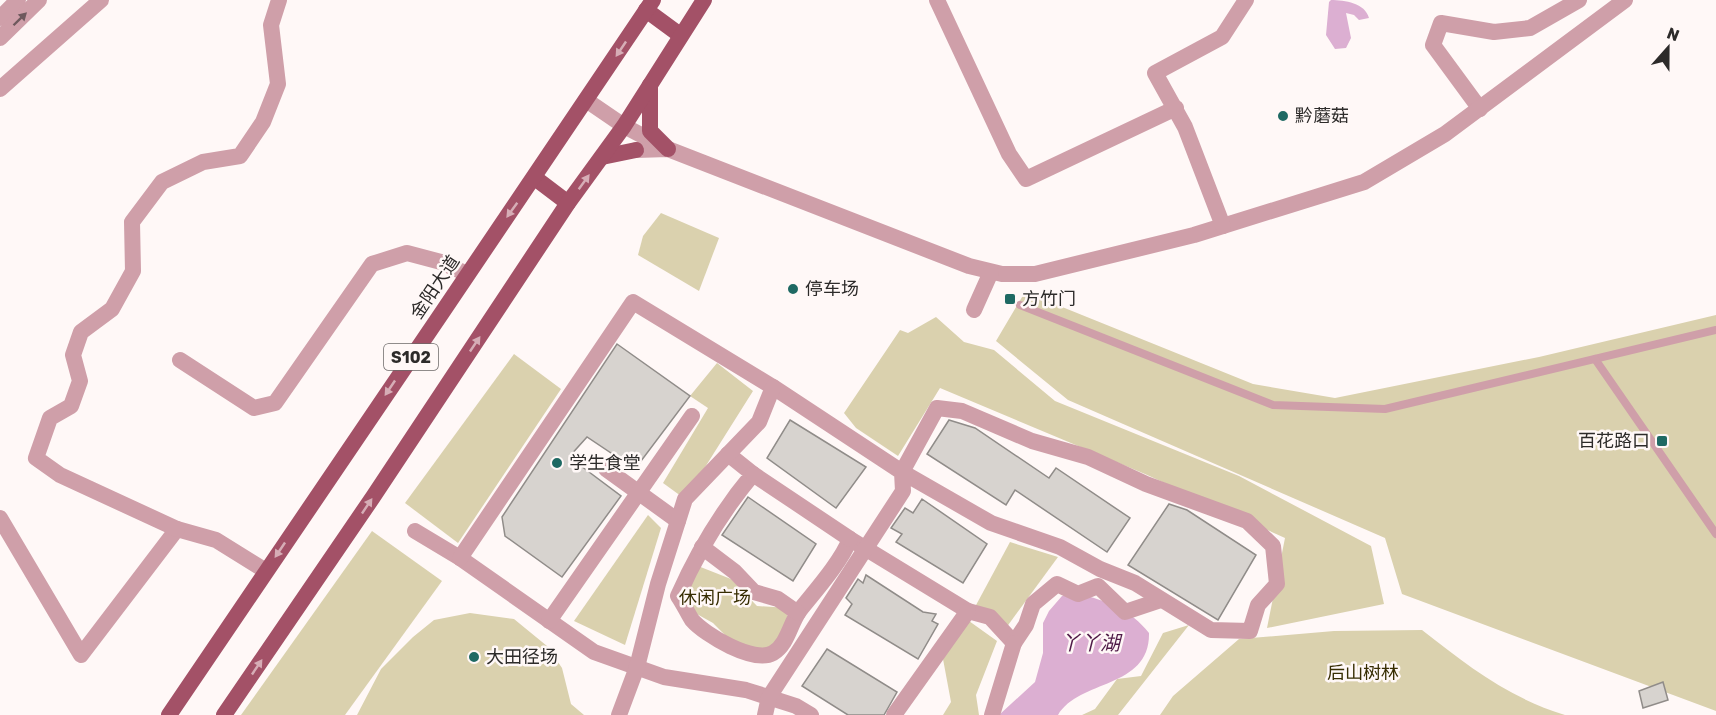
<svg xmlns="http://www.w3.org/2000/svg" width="1716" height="715" viewBox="0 0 1716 715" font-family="Rubik,'Noto Sans SC',sans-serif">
<rect width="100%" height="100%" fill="#fff8f7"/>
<g fill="#dad1ae">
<path d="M661,213L719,238L699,291L638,255L643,236Z"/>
<path d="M1025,292L1253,384L1335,398L1539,357L1716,315V711L1402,594L1385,538L1068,400L996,341Z"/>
<path d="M936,317L964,342L994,350L1055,401L1239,476L1371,546L1384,604L1267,628L1285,538L1145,474L940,388L898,456L856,428L844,413L900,330L908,333Z"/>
<path d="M514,354L561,389L458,543L405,503Z"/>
<path d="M717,363L753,391L685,499L663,483L708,408L690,396Z"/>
<path d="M648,515L661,528L625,645L574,621Z"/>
<path d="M372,531L442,581L345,715H241Z"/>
<path d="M1010,542L1058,557L1006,628L975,607Z"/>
<path d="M698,566L731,579L757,606L789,608L782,640L765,649L746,647L728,638L713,623L695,613L688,600L686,586Z"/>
<path d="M470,613L514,619L547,646L562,668L571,704L584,715H357L381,669L413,637L434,620Z"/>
<path d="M969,621L997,641L976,695L979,715H943L951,702L943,659Z"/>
<path d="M1189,625L1118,715H1082L1095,709L1117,679L1141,676L1163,633Z"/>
<path d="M1422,630C1468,666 1509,698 1565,715H1160L1173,696L1239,639L1334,631Z"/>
</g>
<g fill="#dcafd2">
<path d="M1331,0C1345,0 1365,3 1369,18L1359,20L1354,15L1346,13L1351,38L1346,48L1335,49L1326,35L1329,2Z"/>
<path d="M1078,594C1106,600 1131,610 1149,633C1150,689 1079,679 1058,715H999L1035,682L1043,653V623L1049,611L1062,596Z"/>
</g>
<g fill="#d7d3cf" stroke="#908c89" stroke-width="1.5">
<path d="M617,344L690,396L635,469L587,437L569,457L621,496L562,577L505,536L502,517Z"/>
<path d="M790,420L866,467L836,508L767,458Z"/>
<path d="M949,420L975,428L1049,478L1056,468L1130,518L1107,552L1015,490L1006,505L927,454Z"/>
<path d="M748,497L816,544L793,581L722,535Z"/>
<path d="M922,499L987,544L963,583L896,542L902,534L891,528L905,508L913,513Z"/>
<path d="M1169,504L1187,510L1256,555L1218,620L1128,565Z"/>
<path d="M866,575L923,612L936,614L932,621L938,624L918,659L845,615L852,604L846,598L858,579L863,583Z"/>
<path d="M827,649L897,692L884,715H848L802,686Z"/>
<path d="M1663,682L1668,700L1643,708L1639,691Z"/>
</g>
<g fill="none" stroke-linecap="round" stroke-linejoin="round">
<g stroke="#cf9fa9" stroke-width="8">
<path d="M1020,305L1273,405L1385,409L1716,330"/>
<path d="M1595,359L1716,534"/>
</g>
<g stroke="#cf9fa9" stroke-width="16">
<path d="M937,0L1009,154L1026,179L1176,108"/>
<path d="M0,18L18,0"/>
<path d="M0,38L39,0"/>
<path d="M0,89L101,0"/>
<path d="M586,100L624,126L662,146"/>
<path d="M1480,109L1433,45L1441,23L1494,32L1530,28L1579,0"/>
<path d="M636,150L668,149L969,266L1002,274H1035L1194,235L1364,182L1445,134L1625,0"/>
<path d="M1223,226L1185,127L1155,73L1222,37L1246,0"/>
<path d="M974,310L991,272"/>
<path d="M180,360L254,408L275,403L372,264L407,253L441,262L467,274"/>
<path d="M728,454L753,474C722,511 698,551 678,596C683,603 687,612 692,620C705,635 754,664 773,653C788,644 790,623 800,610C816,590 841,562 850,539L968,611L990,617L1014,643L1026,625L1033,604L1057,584L1078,594L1098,586L1125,612L1161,600"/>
<path d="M606,469L678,521"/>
<path d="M753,474L850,539"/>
<path d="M0,518L81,655L177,529L216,540L266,571"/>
<path d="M177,529L60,475L36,458L50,418L71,406L80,381L73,355L81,332L112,309L133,271L132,222L162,182L203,162L240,156L263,122L278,84L271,25L279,0"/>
<path d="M415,531L460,558L594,652L664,677L746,690L796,706L811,715"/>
<path d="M702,547L735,572L754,592L778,599L798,613"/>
<path d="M460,558L633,302L773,387L902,472L991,523L1060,547L1100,569L1135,583L1211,630L1250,631L1258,605L1277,584L1273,546L1247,521L1146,484L1088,457L1032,441L962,411L937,408L902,472L903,491L769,697L765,715"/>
<path d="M549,621L692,416"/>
<path d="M619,715L637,667L658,584L685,499L759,422L773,387"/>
<path d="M894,715L968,611"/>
<path d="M992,715L1014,643"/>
</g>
<g stroke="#a35167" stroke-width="16">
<path d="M646,10L680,35"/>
<path d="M650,85V131L668,149"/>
<path d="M602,157L636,150"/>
<path d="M535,178L568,203"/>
<path d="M169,715C330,477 493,239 653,0"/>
<path d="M224,715L373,497L568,203L624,126L704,0"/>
</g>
</g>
<defs><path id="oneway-solid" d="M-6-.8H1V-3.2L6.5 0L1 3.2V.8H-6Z" transform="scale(1.5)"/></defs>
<use fill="#6e595d" href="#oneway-solid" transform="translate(20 19) rotate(-44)"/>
<g fill="#d6adb6">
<use href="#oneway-solid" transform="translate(621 49) rotate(124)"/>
<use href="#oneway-solid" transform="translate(584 182) rotate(-54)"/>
<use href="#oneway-solid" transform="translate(512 210) rotate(126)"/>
<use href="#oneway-solid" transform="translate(475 344) rotate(-56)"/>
<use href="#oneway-solid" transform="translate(390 388) rotate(124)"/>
<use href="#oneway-solid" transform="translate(367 506) rotate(-56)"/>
<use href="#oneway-solid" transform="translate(280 550) rotate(124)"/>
<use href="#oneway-solid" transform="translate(257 667) rotate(-56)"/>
</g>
<g fill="#1e6963" stroke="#fff8f7" stroke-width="2">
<circle cx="1283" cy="116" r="6"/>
<circle cx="793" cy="289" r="6"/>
<rect x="1004" y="293" width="12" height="12" rx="3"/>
<rect x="1656" y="435" width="12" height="12" rx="3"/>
<circle cx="557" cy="463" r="6"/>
<circle cx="474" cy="657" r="6"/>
</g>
<g text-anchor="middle" stroke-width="5" stroke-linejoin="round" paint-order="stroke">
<rect fill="#fff8f7" stroke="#6c6868" stroke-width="1.5" x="384" y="344" width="54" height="26" rx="4.5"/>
<g font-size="16" font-weight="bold" fill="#2d2b2a">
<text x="411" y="363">S102</text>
</g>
<g font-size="18" fill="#2d2b2a" stroke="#fff8f7" text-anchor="start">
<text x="1295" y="122">黔蘑菇</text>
<text x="805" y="295">停车场</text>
<text x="1022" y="305">方竹门</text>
<text x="1650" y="447" text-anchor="end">百花路口</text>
<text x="569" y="469">学生食堂</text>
<text x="486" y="663">大田径场</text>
</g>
<g font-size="18" fill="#2d2b2a" stroke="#fff8f7">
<text transform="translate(435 287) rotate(-56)" y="6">金阳大道</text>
</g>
<g font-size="18" fill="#372d02" stroke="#fff8f7">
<text x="715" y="604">休闲广场</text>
<text x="1363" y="679">后山树林</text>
</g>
<g font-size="20" font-style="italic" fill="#501b48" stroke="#fff8f7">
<text x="1090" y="650">丫丫湖</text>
</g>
</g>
<g transform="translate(1668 48) rotate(21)" stroke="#fff8f7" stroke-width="4.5" paint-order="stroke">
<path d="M0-4.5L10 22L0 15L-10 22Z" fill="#2d2b2a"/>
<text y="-9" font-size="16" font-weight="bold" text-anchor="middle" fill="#2d2b2a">N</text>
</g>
</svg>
